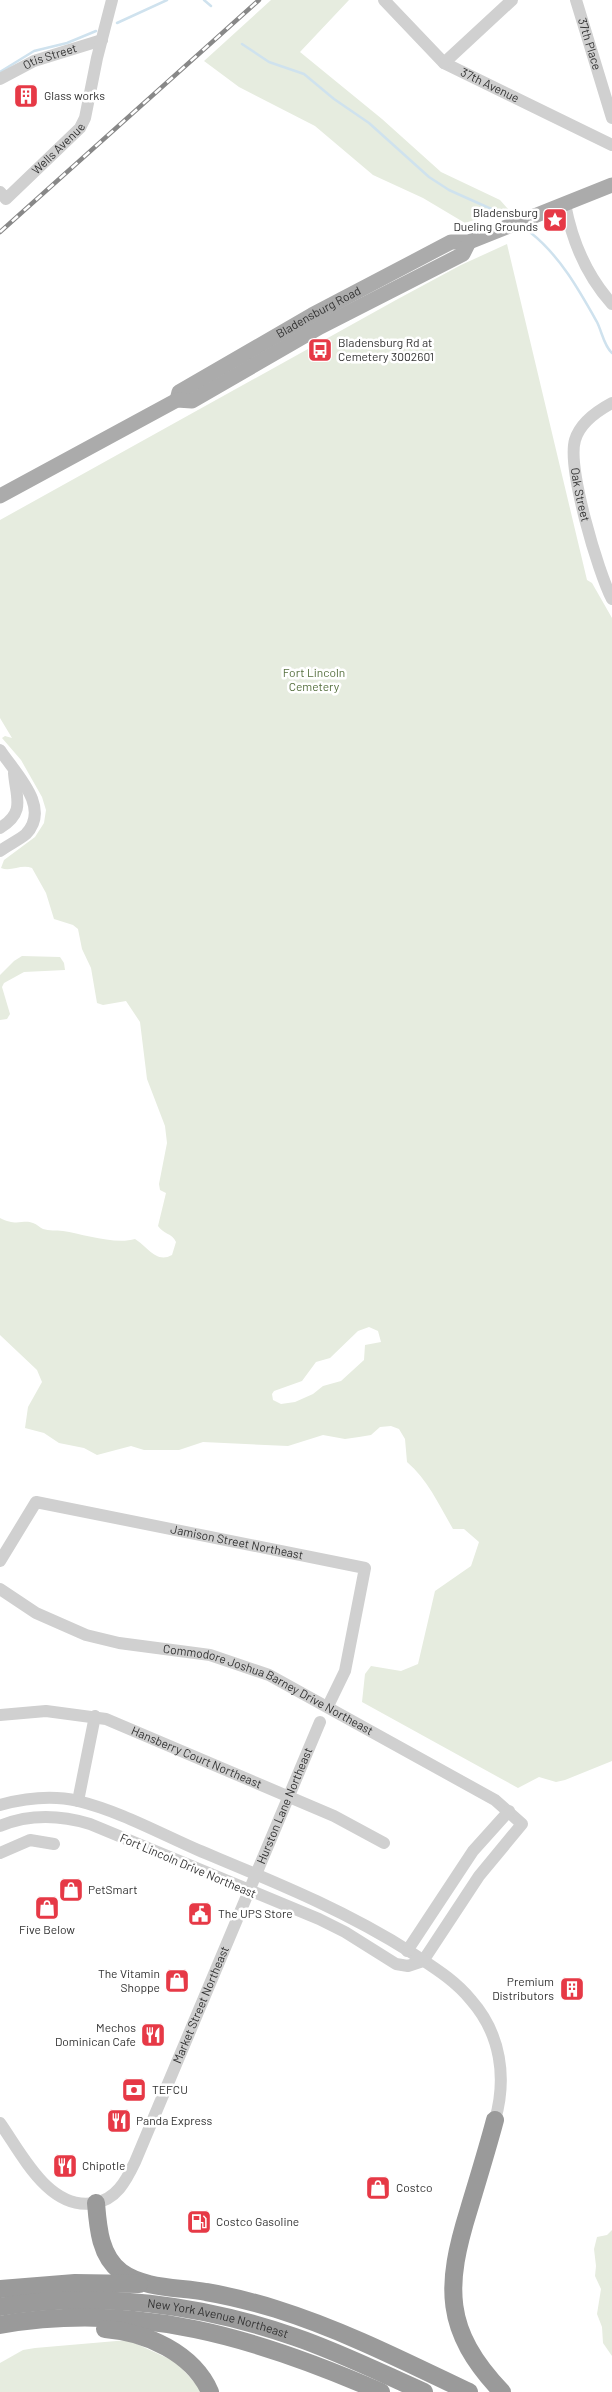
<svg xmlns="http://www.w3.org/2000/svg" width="612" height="2392" viewBox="0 0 612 2392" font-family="Barlow,sans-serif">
<rect width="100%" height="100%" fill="#fff"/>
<g fill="#e6ecdf" fill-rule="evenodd">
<path d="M271,0H349L300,52L382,119L441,172L500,200L508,209L465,223L423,198L373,175L315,126L239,87L204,61Z"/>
<path d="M507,244L587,580L592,583L612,618V1761L565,1780L556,1782L539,1777L518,1788L362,1702L365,1674L371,1666L401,1671L418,1664L435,1591L471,1566L479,1542L464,1529H453C439,1505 428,1480 407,1462L405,1439L399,1429L391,1426L380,1427L371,1435L359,1437L345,1439L323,1435L288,1446L203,1442L179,1450H144L131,1446L97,1455L84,1448L59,1443L44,1433L25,1428L28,1407L42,1382L37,1370L0,1335V1218C17,1227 23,1219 33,1223C37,1224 40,1228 43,1229C49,1231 56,1230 63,1231C83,1234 115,1245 135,1239C147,1246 156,1264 172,1255L176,1242C172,1233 163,1234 158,1226L166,1193L160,1190L159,1184L167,1143L165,1126L147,1079L140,1022L126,1001L103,1005L97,1003L91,968L82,949L78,929L73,925L54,919L46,893L32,868C21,864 11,872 1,868L4,860L35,837L44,823L46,810L42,797L21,760L2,738L5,736L12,738L0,718V520L396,300L461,265ZM369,1327L378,1331L381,1342L365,1345L364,1360L341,1381L323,1386L313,1394L295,1402L281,1404L273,1400L272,1394L274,1391L302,1381L316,1362L330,1358L358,1331Z"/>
<path d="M22,956L60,957L64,963L65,970L24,972L4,983L2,987L10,1014L7,1019L0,1020V975L14,961Z"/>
<path d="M612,2230V2356L603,2343L602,2327L597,2314L601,2289L595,2276L596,2266L594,2249L597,2237L607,2235Z"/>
<path d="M128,2340L176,2362L203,2392H0V2363L23,2350L35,2348Z"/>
</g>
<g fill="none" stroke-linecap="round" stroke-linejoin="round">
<g stroke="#cfe2ee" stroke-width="2.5">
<path d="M204,0L211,6"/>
<path d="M117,23L167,0"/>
<path d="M242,44L269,62L304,74L334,99L369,123L429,177L449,190L498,212"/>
<path d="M0,72L34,51L67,43L96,31"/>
<path d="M531,233C560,256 579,290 597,322C602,332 604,346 612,353"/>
</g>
<g stroke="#d0d0d0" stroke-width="12">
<path id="s1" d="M384,0L444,63L612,145"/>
<path id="s2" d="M576,0L612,118"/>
<path d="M444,63L512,0"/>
<path id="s3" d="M0,79L34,61L102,40"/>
<path id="s4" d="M0,192L6,199L80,128L85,118L97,58L112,0"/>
<path d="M565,204C572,241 586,275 612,304"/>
<path id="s5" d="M612,403C597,411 580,423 575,440C567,468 598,572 612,599"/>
<path d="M0,750C14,772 52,807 26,834C19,840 8,845 0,851"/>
<path d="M0,828C26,812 16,798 14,773"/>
<path id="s6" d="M0,1561L36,1502L365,1568L345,1671L328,1706"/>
<path id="s7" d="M0,1589L36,1613L86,1635L119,1643L210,1655L269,1675L495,1800L522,1824L479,1876L423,1961L408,1966L396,1964L345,1932L319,1919L90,1824C60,1815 29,1814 0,1826"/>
<path id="s8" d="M0,1715L46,1711L106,1719L334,1816L384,1843"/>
<path d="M78,1801L95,1716"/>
<path d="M0,1805C26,1798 52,1795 78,1801C119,1811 159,1833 198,1850C272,1881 343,1909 412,1953C433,1967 455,1980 471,2000C501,2034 507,2078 495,2120"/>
<path d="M0,1853L30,1840L54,1844"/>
<path d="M407,1951L473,1851L509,1811"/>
<path id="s9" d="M0,2123C22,2154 49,2211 94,2203C116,2200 126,2181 135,2162L320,1722"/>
</g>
<g stroke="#ababab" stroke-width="15">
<path id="s10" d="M177,400L179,392L312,315L451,242H469L612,185"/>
<path d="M0,496L177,400L192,401L320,327L463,254L469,242"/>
</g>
<g stroke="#9a9a9a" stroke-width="18">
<path d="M495,2120C487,2150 478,2179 469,2209C445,2286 443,2330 502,2392"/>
<path d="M96,2203C98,2228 100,2256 121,2272C144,2289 180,2287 206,2292C230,2296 253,2302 276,2309C343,2330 406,2362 469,2392"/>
<path d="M0,2289L75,2283L139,2284"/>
<path id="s11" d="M0,2307C97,2290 203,2305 295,2337C339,2352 381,2373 424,2392"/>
<path d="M0,2325C136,2301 258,2338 381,2392"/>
<path d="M105,2329C146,2332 193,2353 210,2392"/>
</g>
<defs>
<path id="rail" d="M0,232L259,0"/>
</defs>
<use href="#rail" stroke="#888" stroke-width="4.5"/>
<use href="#rail" stroke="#fff" stroke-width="2.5" stroke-dasharray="8" stroke-linecap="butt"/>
</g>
<defs>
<symbol id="building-square" viewBox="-11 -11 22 22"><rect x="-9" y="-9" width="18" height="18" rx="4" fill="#e63946" stroke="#fff"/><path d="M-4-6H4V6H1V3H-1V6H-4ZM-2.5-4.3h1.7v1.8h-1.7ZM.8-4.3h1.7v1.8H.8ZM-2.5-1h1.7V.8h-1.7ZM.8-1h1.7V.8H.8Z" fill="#fff"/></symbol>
<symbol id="sight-square" viewBox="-11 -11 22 22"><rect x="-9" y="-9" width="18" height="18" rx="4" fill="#e63946" stroke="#fff"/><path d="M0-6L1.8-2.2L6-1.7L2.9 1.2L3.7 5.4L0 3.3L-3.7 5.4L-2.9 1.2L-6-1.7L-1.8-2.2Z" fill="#fff"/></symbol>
<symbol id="bus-square" viewBox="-11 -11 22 22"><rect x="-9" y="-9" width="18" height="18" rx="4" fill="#e63946" stroke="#fff"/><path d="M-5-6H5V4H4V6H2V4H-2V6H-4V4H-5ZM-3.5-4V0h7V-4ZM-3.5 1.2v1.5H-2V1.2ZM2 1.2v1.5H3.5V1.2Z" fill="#fff"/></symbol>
<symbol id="shop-square" viewBox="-11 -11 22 22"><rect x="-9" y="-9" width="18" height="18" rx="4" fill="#e63946" stroke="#fff"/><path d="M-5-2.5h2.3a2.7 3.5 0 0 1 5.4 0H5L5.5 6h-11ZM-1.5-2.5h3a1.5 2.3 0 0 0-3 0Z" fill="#fff"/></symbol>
<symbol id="civic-square" viewBox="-11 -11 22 22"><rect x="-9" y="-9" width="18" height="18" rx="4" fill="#e63946" stroke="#fff"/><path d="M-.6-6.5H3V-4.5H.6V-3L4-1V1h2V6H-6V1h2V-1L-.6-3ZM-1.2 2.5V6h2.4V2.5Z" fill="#fff"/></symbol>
<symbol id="restaurant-square" viewBox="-11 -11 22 22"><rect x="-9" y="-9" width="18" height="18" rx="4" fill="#e63946" stroke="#fff"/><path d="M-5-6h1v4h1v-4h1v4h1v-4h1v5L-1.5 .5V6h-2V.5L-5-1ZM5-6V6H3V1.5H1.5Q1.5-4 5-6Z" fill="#fff"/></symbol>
<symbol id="bank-square" viewBox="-11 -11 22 22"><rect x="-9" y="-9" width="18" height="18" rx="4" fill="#e63946" stroke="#fff"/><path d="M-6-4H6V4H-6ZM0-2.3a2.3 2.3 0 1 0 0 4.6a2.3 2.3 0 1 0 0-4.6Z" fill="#fff"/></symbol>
<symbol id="fuel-square" viewBox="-11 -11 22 22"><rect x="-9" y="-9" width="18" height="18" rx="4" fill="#e63946" stroke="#fff"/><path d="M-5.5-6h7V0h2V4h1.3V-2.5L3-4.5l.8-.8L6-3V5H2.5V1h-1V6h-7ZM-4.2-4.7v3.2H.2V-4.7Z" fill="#fff"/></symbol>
</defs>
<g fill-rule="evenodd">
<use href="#building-square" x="12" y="82" width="28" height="28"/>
<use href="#sight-square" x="541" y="206" width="28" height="28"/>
<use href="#bus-square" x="306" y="336" width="28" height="28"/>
<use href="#shop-square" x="57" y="1876" width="28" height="28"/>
<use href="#shop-square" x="33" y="1894" width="28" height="28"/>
<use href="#civic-square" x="186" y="1900" width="28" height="28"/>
<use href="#shop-square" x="163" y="1967" width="28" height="28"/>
<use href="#building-square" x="558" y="1975" width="28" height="28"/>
<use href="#restaurant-square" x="139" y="2021" width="28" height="28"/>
<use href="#bank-square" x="120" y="2076" width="28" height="28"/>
<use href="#restaurant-square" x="105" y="2107" width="28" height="28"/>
<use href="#restaurant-square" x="51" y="2152" width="28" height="28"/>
<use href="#shop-square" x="364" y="2174" width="28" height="28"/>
<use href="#fuel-square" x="185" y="2208" width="28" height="28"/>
</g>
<g text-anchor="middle" stroke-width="5" stroke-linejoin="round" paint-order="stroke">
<g font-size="12" fill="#333" stroke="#fff">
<text dy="4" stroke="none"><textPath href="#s2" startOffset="46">37th Place</textPath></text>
<text dy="4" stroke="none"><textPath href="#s3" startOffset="55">Otis Street</textPath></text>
<text dy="4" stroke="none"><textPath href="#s1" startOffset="138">37th Avenue</textPath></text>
<text dy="4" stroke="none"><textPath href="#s4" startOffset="82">Wells Avenue</textPath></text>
<text dy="4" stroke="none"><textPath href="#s10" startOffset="169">Bladensburg Road</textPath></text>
<text dy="4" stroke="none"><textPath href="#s5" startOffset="109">Oak Street</textPath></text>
<text dy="4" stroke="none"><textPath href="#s6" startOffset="274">Jamison Street Northeast</textPath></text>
<text dy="4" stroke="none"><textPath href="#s7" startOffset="290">Commodore Joshua Barney Drive Northeast</textPath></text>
<text dy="4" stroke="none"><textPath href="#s8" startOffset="205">Hansberry Court Northeast</textPath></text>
<text dy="4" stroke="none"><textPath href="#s9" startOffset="578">Hurston Lane Northeast</textPath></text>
<text transform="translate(188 1866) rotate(23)" y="4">Fort Lincoln Drive Northeast</text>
<text dy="4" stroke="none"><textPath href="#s9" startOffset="362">Market Street Northeast</textPath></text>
<text dy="4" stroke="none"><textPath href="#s11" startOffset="220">New York Avenue Northeast</textPath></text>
</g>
<g font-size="12" fill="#333" stroke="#fff" text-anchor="start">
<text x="44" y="100">Glass works</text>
<text x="538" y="217" text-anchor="end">Bladensburg<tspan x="538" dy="14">Dueling Grounds</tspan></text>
<text x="338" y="347">Bladensburg Rd at<tspan x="338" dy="14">Cemetery 3002601</tspan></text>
<text x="88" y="1894">PetSmart</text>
<text x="218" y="1918">The UPS Store</text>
<text x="47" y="1934" text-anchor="middle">Five Below</text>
<text x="160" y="1978" text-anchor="end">The Vitamin<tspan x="160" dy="14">Shoppe</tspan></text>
<text x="554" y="1986" text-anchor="end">Premium<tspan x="554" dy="14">Distributors</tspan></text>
<text x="136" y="2032" text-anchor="end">Mechos<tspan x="136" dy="14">Dominican Cafe</tspan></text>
<text x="152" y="2094">TEFCU</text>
<text x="136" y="2125">Panda Express</text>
<text x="82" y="2170">Chipotle</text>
<text x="396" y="2192">Costco</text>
<text x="216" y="2226">Costco Gasoline</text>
</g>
<g font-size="12" fill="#56703f" stroke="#fff">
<text x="314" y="677">Fort Lincoln<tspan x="314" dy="14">Cemetery</tspan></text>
</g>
</g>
</svg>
